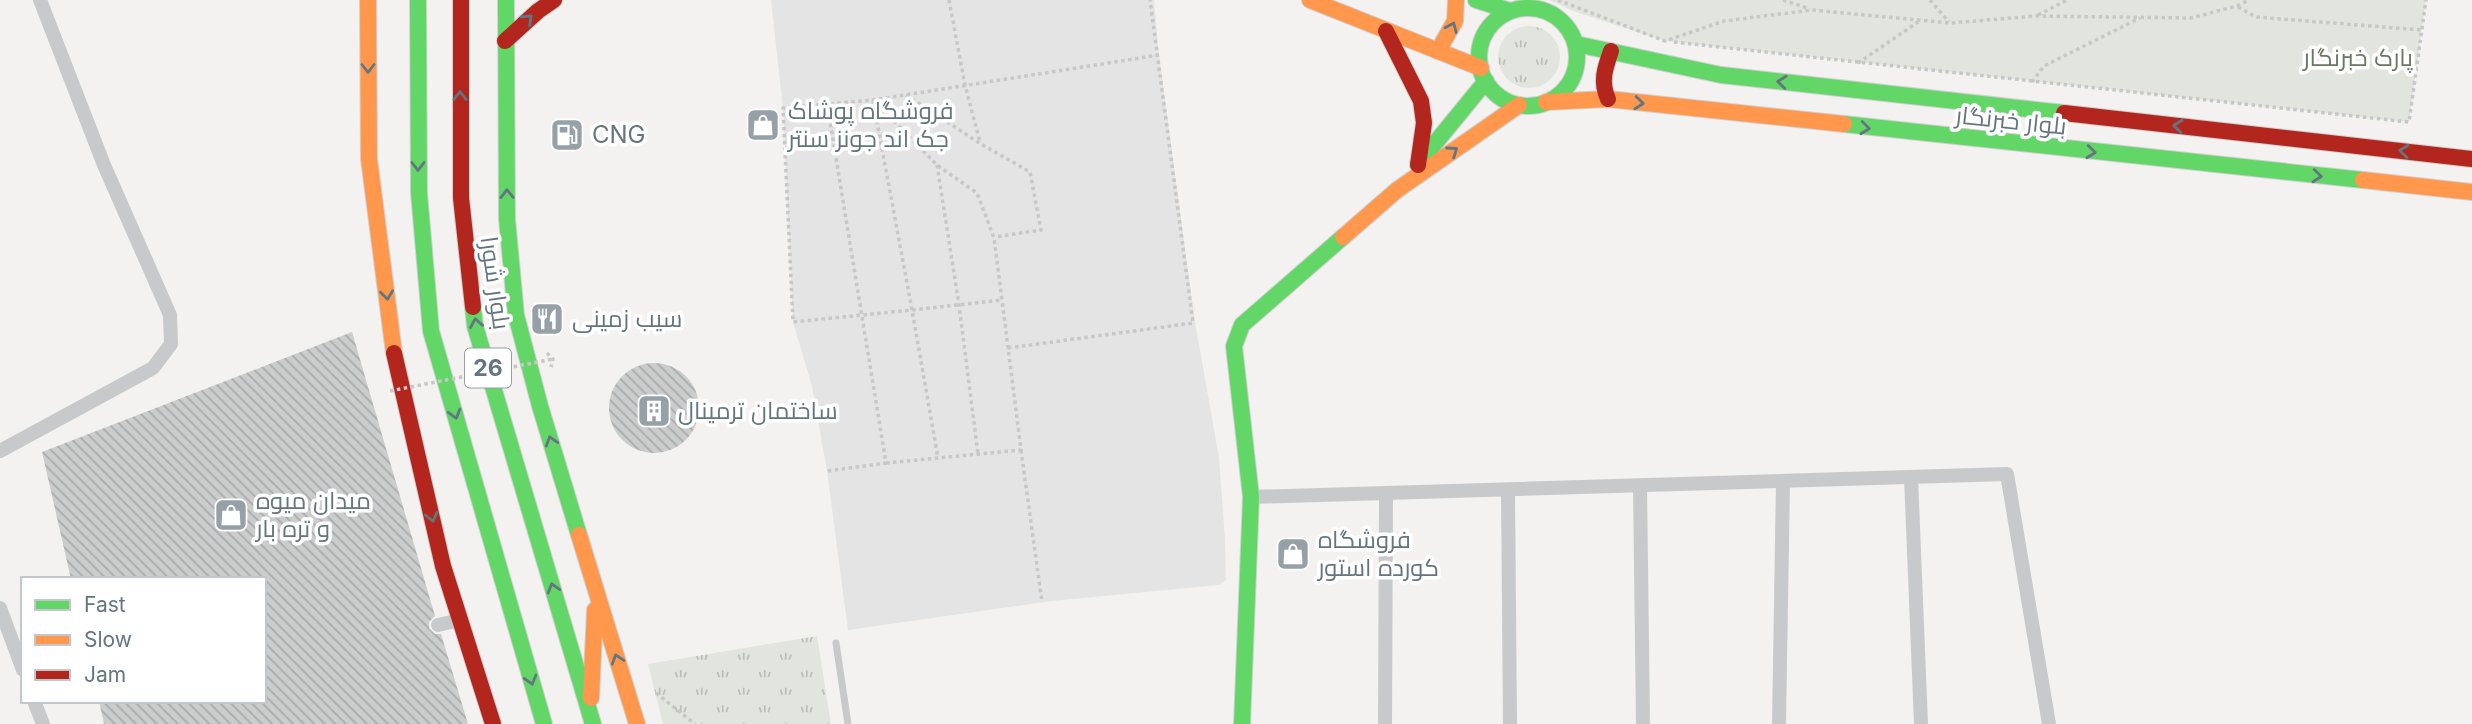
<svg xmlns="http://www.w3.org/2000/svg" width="2472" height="724" viewBox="0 0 2472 724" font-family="Inter,Cairo,sans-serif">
<defs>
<pattern id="grass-tufts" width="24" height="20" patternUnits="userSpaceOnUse" patternTransform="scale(1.75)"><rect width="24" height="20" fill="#e2e5de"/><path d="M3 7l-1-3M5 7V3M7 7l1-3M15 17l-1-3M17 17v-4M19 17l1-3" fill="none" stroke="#bbbeb9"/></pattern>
<pattern id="building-back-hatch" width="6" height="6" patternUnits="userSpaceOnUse" patternTransform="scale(1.75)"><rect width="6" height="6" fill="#cbcccc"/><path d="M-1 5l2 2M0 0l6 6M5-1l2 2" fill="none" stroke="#a8aaab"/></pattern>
</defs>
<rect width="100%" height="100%" fill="#f3f2f0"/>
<path fill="#e3e4e3" d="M771,0H1154L1159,55L1195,322L1219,458L1225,539L1226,580L1219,585L1051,601L848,630L827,471L812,386L793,322L783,108Z"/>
<g fill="url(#grass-tufts)">
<circle cx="1529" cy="57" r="31"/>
<path d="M817,636L831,724H663L648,664Z"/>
</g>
<path fill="#e2e5de" d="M1549,0H2426L2409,122L1665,41L1573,11Z"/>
<g fill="url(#building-back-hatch)">
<path d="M352,332L435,616L429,622V628L435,634H441L468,724H104L99,701H264V579H71L42,452Z"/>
<circle cx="654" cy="408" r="45"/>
</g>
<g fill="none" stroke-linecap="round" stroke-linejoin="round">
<defs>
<g id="fast">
<path d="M418,0L419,193L431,331L544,724"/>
<path d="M506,0L507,219L516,315L540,406L579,535"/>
<path d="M1476,0L1510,11"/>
<circle cx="1528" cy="57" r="49"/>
<path d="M1576,44L1721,75L2064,113"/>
<path d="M1844,124L2363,180"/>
<path d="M1418,164L1486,81"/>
<path d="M473,307L475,326L593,724"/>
<path d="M1242,724L1251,497L1234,346L1242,325L1343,237"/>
</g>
<g id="slow">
<path d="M368,0L369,159L394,353"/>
<path d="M1310,0L1481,68"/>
<path d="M1438,51L1455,21L1456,0"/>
<path d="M1546,102L1608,99L1844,124"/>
<path d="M2363,180L2472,192"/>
<path d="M1343,237L1397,190L1519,105"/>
<path d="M579,535L637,724"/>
<path d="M591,698L595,610"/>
</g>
<g id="jam">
<path d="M461,0V198L473,307"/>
<path d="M1386,31L1421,101L1424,123L1418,165"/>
<path d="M505,41L538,11L554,0"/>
<path d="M1608,99C1600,82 1605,68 1611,51"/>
<path d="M2064,113L2472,159"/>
<path d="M394,353L443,566L493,724"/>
</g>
</defs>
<use href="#fast" stroke="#cfd0d0" stroke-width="18"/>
<use href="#slow" stroke="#cfd0d0" stroke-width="18"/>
<use href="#jam" stroke="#cfd0d0" stroke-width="18"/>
<g stroke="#c6c7c6" stroke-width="3.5" stroke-dasharray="3.5 3.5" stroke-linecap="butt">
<path d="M949,0L965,85L980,142"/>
<path d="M1558,0L1665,41L1724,21L1812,10L1951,23L2036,16L2191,18L2237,6L2249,0"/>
<path d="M1783,0L1810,9"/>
<path d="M1930,0L1949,22"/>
<path d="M2238,7L2256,17L2422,30"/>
<path d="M2038,15L2067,0"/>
<path d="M1674,42L2409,122L2426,0"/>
<path d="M1858,63L1918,22"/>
<path d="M2032,82L2044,66L2140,18"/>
<path d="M906,95L981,144L1030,172L1041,230L995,237"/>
<path d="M873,100L912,310L793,322L783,108L873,100L1159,55"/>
<path d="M874,101L937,165L977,193L994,238L1002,300L912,310L938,458"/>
<path d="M827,103L886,463L827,471"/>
<path d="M937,165L959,305L978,454"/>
<path d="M1008,348L1193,323L1150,0"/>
<path d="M547,353L553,359L551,367"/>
<path d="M1021,450L1042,602"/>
<path d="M886,463L1021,450L1002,300"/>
<path d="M656,693L695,724"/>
</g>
<path stroke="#c8c9ca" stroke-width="7" d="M836,643L848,724"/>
<g stroke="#c8c9ca" stroke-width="14">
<path d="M0,451L153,368L171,344L170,315L104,165L40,0"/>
<path d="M1911,477L1921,724"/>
<path d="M1640,486L1643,724"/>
<path d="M1508,490L1510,724"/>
<path d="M1251,497L2007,474L2049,724"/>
<path d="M0,608L23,670"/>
<path d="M438,625L460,620"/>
<path d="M34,701L43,724"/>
<path d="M1385,724L1386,493"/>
<path d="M1779,724L1783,481"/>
</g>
<use href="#fast" stroke="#63d668" stroke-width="16"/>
<use href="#slow" stroke="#ff974d" stroke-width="16"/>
<use href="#jam" stroke="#b3261e" stroke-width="16"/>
<path stroke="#c6c7c6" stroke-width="3.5" stroke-dasharray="3.5 3.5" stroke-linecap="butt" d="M390,391L553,359"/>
</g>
<defs><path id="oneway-chevron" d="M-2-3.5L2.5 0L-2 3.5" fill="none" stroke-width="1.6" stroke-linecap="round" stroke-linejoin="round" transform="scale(1.75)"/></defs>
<g stroke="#637680">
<use href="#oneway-chevron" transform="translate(528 19) rotate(-43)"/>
<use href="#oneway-chevron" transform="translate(1452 27) rotate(-66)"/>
<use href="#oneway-chevron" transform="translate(368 68) rotate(90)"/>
<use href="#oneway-chevron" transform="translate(1782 82) rotate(-174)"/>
<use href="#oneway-chevron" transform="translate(460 96) rotate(-90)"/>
<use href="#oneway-chevron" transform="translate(1639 103) rotate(6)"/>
<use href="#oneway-chevron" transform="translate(2178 126) rotate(-174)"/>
<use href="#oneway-chevron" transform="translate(1865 128) rotate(6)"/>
<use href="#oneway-chevron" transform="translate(1453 151) rotate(-35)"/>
<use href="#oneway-chevron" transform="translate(2404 151) rotate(-174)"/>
<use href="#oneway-chevron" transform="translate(2091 152) rotate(6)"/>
<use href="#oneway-chevron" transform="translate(418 166) rotate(90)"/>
<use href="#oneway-chevron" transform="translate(2317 176) rotate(6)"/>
<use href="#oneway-chevron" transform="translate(507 194) rotate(-91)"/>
<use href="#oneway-chevron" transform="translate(387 295) rotate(83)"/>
<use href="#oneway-chevron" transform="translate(476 323) rotate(-100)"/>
<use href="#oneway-chevron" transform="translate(455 414) rotate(74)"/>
<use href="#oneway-chevron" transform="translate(551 441) rotate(-107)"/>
<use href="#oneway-chevron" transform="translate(432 517) rotate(77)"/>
<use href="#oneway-chevron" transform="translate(553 588) rotate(-106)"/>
<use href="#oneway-chevron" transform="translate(617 659) rotate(-108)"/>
<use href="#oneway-chevron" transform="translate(531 680) rotate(74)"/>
</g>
<defs>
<symbol id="shop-square" viewBox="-11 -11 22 22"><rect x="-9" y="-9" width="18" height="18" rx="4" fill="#95a1a7" stroke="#fff"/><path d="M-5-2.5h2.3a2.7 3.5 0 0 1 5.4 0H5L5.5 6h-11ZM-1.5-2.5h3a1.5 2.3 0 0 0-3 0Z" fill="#fff"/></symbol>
<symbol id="fuel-square" viewBox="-11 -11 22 22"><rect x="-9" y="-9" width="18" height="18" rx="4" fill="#95a1a7" stroke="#fff"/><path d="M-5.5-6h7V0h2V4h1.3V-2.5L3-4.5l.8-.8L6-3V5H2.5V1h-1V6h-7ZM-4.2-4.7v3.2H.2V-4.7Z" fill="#fff"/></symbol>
<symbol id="restaurant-square" viewBox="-11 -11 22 22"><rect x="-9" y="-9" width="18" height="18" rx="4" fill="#95a1a7" stroke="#fff"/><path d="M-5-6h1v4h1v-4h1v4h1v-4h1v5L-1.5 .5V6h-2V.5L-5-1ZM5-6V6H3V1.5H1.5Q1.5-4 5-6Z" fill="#fff"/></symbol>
<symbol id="building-square" viewBox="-11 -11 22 22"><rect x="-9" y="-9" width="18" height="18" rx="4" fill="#95a1a7" stroke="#fff"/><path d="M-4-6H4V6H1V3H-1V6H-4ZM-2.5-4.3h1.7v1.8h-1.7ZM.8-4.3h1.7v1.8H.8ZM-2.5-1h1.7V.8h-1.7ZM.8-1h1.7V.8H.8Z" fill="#fff"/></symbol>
</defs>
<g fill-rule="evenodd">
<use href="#shop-square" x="744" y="106" width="38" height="38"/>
<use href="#fuel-square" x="548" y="116" width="38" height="38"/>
<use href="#restaurant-square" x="528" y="300" width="38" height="38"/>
<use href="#building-square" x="635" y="392" width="38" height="38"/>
<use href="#shop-square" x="212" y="496" width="38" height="38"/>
<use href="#shop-square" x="1274" y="535" width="38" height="38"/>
</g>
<g text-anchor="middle" stroke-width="7" stroke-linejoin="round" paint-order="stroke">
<rect fill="#fff" stroke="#929fa6" stroke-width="2" x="465" y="348.5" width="46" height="39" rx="5"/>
<g font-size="23" font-weight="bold" fill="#637680">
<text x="488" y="376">26</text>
</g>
<g font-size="24" fill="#687861" stroke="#fff">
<text x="2358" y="66">پارک خبرنگار</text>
</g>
<g font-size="24" fill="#637680" stroke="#fff" text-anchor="start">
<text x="788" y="119">فروشگاه پوشاک<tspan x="788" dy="28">جک اند جونز سنتر</tspan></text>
<text x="592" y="143">CNG</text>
<text x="572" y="327">سیب زمینی</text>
<text x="678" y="419">ساختمان ترمینال</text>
<text x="256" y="509">میدان میوه<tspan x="256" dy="28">و تره بار</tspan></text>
<text x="1318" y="548">فروشگاه<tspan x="1318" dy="28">کورده استور</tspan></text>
</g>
<g font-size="24" fill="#637680" stroke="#fff">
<text transform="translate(2011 121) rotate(6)" y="8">بلوار خبرنگار</text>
<text transform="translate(495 283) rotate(82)" y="8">بلوار شورا</text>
</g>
</g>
<rect x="21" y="577" width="245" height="126" fill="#ffffff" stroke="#c1c8cc" stroke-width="2"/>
<rect x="35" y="600" width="35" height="10" fill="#63d668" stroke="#c1c8cc" stroke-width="2"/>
<text x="84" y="612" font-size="21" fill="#637680">Fast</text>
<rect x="35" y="635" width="35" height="10" fill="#ff974d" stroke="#c1c8cc" stroke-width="2"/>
<text x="84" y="647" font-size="21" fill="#637680">Slow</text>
<rect x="35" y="670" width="35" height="10" fill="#b3261e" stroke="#c1c8cc" stroke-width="2"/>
<text x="84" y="682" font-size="21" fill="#637680">Jam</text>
</svg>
